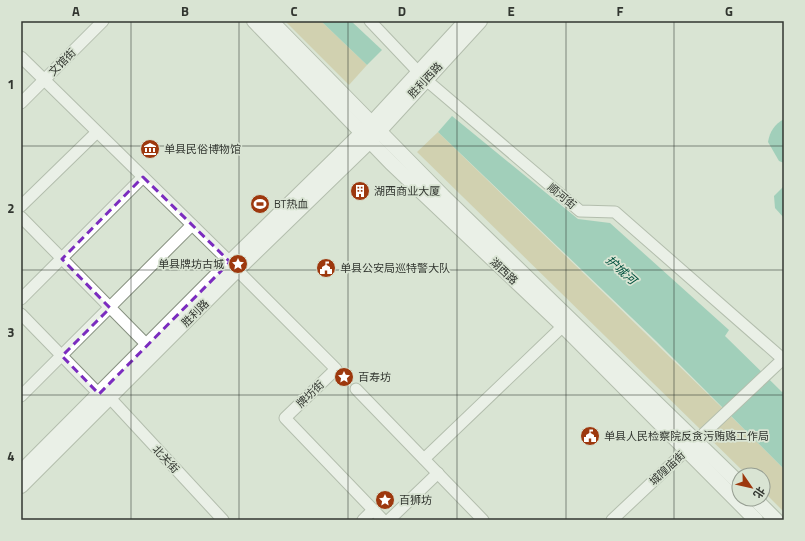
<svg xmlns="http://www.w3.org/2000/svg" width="805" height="541" viewBox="0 0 805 541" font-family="'Titillium Web','Noto Sans SC',sans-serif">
<rect width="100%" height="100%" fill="#d9e4d3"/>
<g fill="#c8bb86">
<path d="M285,21H321L367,65L349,85Z"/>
<path d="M438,132L745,430L784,469V512L763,491V475H747L417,152Z"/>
</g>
<g fill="#5eb79b">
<path d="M321,21H351L382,50L367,65Z"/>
<path d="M452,116L578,219L610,223L729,330L725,336L782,392L784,391V469L656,341L438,132Z"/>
<path d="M784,119V163L779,161L768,142C770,131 774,125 784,119Z"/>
<path d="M783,187L784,188V218L775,208L774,196Z"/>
</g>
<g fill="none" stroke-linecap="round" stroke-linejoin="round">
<defs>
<g id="minor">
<path d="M370,21L425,79L580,211L615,212L784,360"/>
<path d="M21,57L230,262"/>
<path d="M21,103L103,21"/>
<path d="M21,206L97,132"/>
<path d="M21,217L147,345"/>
<path d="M237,270L336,369L285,418L383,520"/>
<path d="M21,299L143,177"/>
<path d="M21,314L99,394"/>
<path d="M356,389L483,520"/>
<path d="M21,396L192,225"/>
<path d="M110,398L223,520"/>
<path d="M424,459L563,326"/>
<path d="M363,520L373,510"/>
<path d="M389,520L438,473"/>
<path d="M612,520L783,359"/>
</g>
<g id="major">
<path d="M254,21L391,163L563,326L756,520"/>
<path d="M271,21L443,196L739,483"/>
<path d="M21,472L230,262L371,124L466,21"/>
<path d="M21,486L237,270L370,141L480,21"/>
<path d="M755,499L776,520"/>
</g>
</defs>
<use href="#minor" stroke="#86907f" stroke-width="13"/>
<use href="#major" stroke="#86907f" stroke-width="16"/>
<use href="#minor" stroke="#fff" stroke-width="11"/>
<use href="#major" stroke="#fff" stroke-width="14"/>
</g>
<path d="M0 0H805V541H0ZM143,177L230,262L99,394L62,356L110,308L62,259Z" fill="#d9e4d3" fill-opacity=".55" fill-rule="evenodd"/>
<path fill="none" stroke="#7b2cbf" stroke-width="3" stroke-dasharray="8 5" stroke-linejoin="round" d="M143,177L230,262L99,394L62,356L110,308L62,259Z"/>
<path fill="none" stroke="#323630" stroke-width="1" stroke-opacity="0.55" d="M131,21V520M239,21V520M348,21V520M457,21V520M566,21V520M674,21V520M21,146H784M21,270H784M21,395H784"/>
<defs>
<symbol id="museum-disc" viewBox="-11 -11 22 22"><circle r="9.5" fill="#9d380e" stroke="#d9e4d3"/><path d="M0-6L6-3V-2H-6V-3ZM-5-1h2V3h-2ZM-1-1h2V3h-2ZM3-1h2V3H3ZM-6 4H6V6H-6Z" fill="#fff"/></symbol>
<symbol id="building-disc" viewBox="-11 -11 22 22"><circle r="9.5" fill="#9d380e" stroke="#d9e4d3"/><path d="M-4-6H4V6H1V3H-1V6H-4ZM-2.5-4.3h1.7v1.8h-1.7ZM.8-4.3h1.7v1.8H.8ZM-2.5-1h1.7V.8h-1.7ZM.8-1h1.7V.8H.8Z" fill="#fff"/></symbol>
<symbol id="stadium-disc" viewBox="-11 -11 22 22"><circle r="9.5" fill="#9d380e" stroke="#d9e4d3"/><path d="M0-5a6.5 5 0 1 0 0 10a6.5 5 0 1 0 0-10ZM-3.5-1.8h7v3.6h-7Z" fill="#fff"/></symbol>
<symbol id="sight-disc" viewBox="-11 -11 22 22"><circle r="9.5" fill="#9d380e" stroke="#d9e4d3"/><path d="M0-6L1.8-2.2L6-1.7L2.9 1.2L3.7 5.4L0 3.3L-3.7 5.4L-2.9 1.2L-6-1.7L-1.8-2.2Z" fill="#fff"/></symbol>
<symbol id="civic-disc" viewBox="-11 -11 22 22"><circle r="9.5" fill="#9d380e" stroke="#d9e4d3"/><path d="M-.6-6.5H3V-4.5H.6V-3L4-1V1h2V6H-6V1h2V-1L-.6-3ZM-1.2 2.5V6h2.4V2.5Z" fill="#fff"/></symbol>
</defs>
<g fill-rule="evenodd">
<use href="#museum-disc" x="139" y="138" width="22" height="22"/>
<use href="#building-disc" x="349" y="180" width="22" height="22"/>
<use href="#stadium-disc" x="249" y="193" width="22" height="22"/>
<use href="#sight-disc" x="227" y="253" width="22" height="22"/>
<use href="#civic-disc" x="315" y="257" width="22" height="22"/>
<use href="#sight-disc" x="333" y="366" width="22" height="22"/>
<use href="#civic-disc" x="579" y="425" width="22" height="22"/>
<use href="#sight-disc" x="374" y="489" width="22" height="22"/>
</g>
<g text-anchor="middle" stroke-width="3.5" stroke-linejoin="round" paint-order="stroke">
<g font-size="11" fill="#323630" stroke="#d9e4d3">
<text transform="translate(62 62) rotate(-45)" y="4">文馆街</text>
<text transform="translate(425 80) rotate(-47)" y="4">胜利西路</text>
<text transform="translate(562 196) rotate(40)" y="4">顺河街</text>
<text transform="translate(504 271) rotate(43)" y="4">湖西路</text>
<text transform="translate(195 313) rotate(-45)" y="4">胜利路</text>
<text transform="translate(310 394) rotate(-44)" y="4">牌坊街</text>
<text transform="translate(166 459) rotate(47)" y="4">北关街</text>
<text transform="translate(667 468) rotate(-43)" y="4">城隍庙街</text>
</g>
<g font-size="11" fill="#323630" stroke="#d9e4d3" text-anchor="start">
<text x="164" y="153">单县民俗博物馆</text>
<text x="374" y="195">湖西商业大厦</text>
<text x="274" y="208">BT热血</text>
<text x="224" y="268" text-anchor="end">单县牌坊古城</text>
<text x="340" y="272">单县公安局巡特警大队</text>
<text x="358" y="381">百寿坊</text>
<text x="604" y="440">单县人民检察院反贪污贿赂工作局</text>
<text x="399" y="504">百狮坊</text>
</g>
<g font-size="12" font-style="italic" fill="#01513e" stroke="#d9e4d3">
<text transform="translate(621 270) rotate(42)" y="4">护城河</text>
</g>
</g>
<rect width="805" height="541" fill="none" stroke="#d9e4d3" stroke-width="44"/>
<g transform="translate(751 487) rotate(124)"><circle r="19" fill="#d9e4d3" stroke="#969e92"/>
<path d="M0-3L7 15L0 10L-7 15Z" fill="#9d380e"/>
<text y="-6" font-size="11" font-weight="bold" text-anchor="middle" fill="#323630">北</text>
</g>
<rect x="22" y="22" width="761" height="497" fill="none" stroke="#323630" stroke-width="1.5"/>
<g font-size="13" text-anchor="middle" font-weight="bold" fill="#323630">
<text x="76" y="16">A</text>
<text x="185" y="16">B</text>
<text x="294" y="16">C</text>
<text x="402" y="16">D</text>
<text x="511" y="16">E</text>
<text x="620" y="16">F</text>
<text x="729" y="16">G</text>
<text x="11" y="89">1</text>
<text x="11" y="213">2</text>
<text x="11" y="337">3</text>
<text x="11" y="461">4</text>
</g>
</svg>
